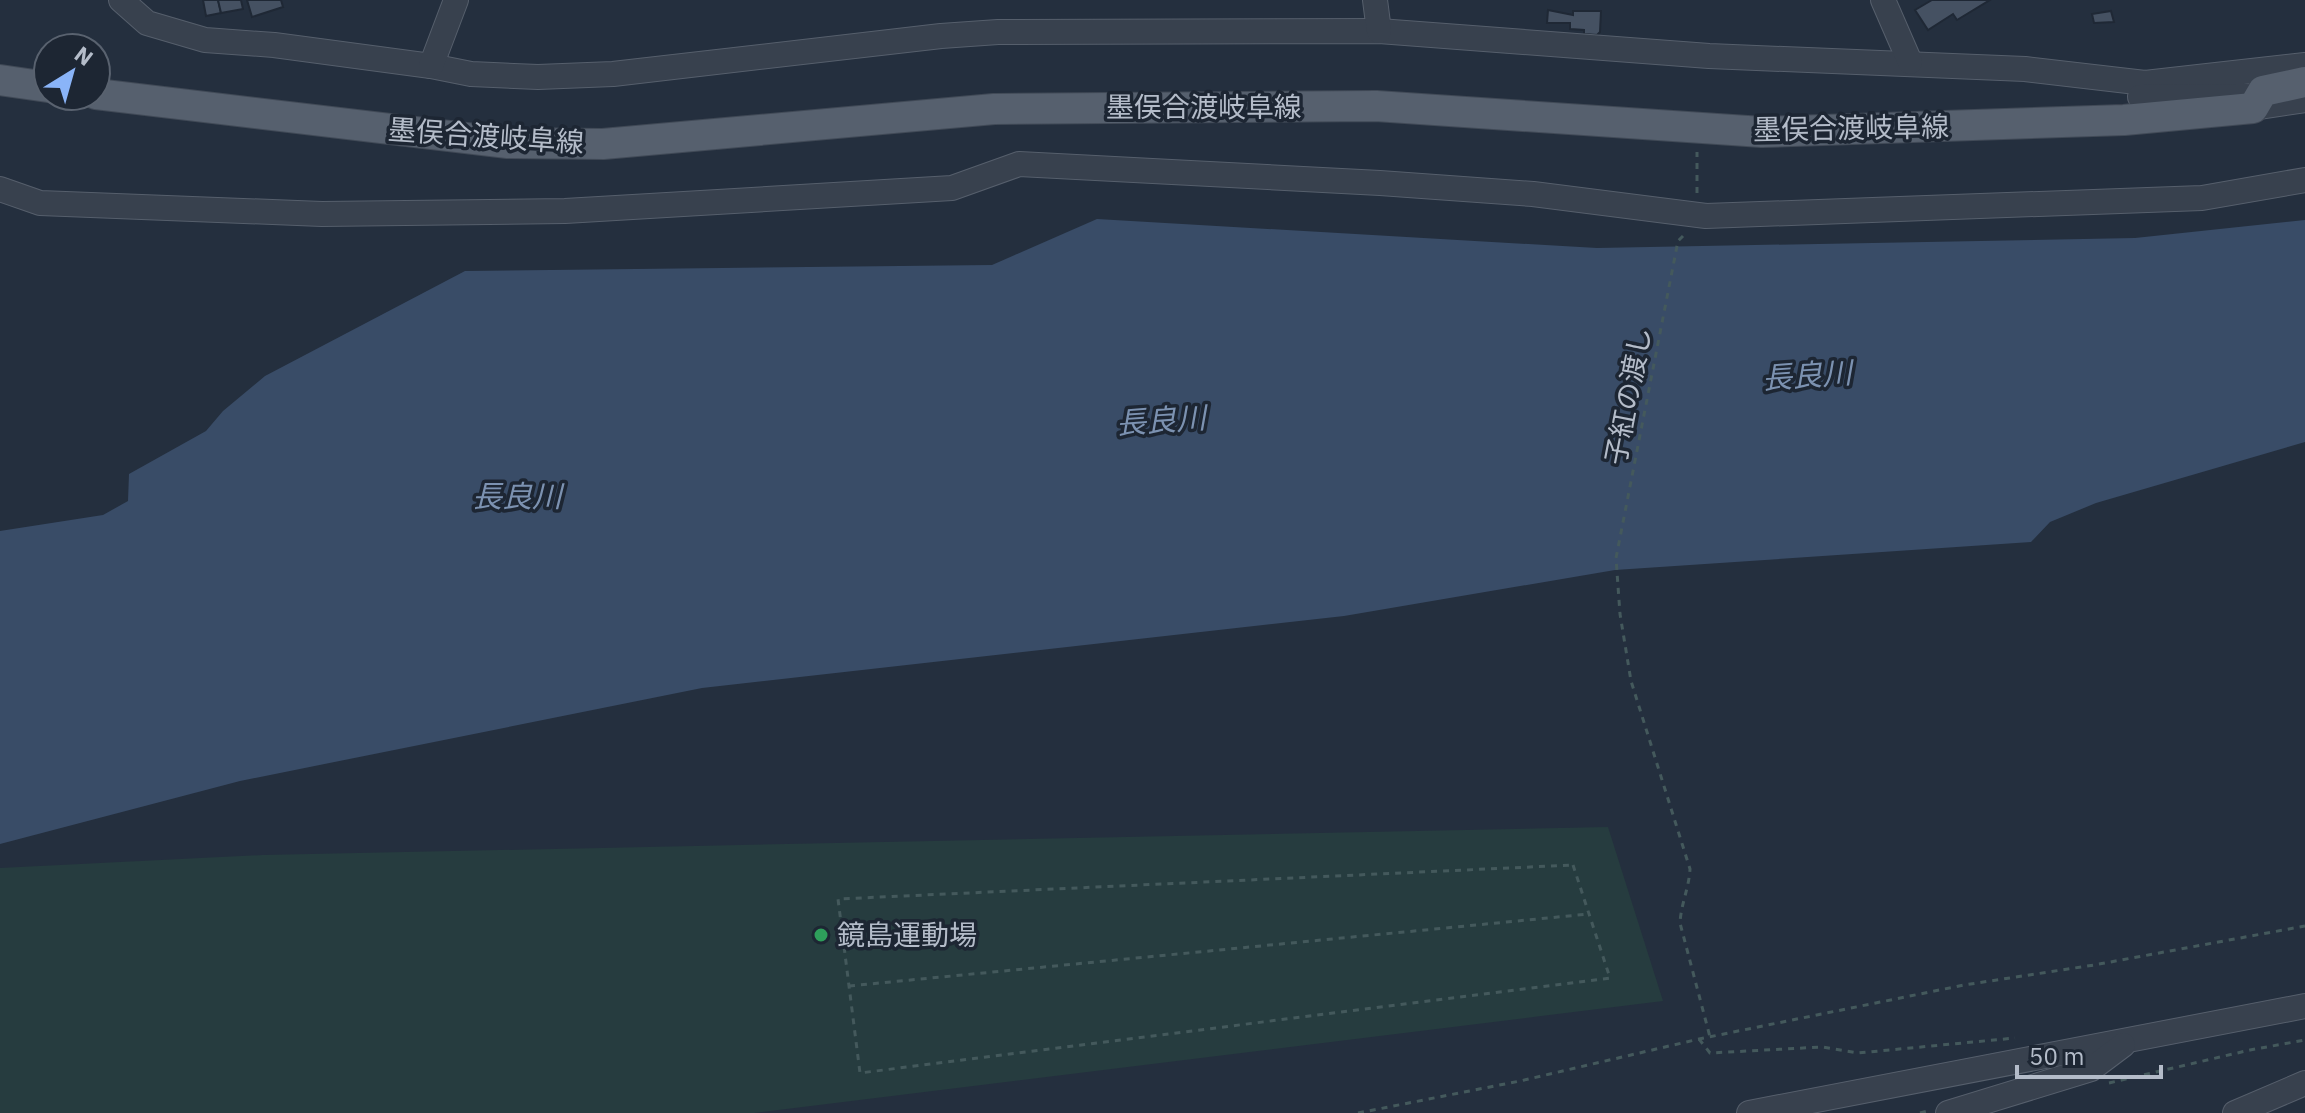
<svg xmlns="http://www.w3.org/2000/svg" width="2305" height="1113" viewBox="0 0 2305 1113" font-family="'IBM Plex Sans','Noto Sans JP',sans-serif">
<rect width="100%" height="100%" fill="#242f3e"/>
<path fill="#263c3f" d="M1608,827L1663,1001L754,1113H0V868L263,855Z"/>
<path fill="#394c67" d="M1097,219L1597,248L2135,238L2305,220V442L2096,503L2050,522L2031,542L1615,570L1344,616L702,688L240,781L0,844V531L103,515L128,501L129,474L206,431L223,411L265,376L465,271L992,265Z"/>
<g fill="#455162" stroke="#1f2835" stroke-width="2">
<path d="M203,0H218L221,13L206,16Z"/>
<path d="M218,0H241L243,9L221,13Z"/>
<path d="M247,0H281L283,7L252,17Z"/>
<path d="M1932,0H1990L1957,20L1953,14L1928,30L1915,10Z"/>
<path d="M1548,10L1573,15V11H1601L1600,32L1597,35L1584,34V30L1570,29V23H1547Z"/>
<path d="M2111,11L2114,22L2094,23L2092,14Z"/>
</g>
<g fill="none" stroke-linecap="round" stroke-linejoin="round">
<defs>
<g id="minor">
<path d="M121,0L147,23L205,40L274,45L431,66L471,74L538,77L613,74L941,36L998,32L1379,31L1709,56L2025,69L2145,83L2305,65"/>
<path d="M1375,0L1379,31"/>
<path d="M1883,0L1910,62"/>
<path d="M431,66L456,0"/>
<path d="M2140,97L2246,96L2253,108L2305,100"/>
<path d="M0,189L40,203L322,214L565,211L952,188L1019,164L1380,183L1533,194L1706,216L2202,198L2305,180"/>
<path d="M1749,1113L2305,1006"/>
<path d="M1948,1113L2091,1069L2123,1045"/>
<path d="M2235,1113L2305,1083"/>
</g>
<g id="major">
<path d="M0,80L48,87"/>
<path d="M96,94L508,143L603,144L994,109L1376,106L1762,132L2124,120L2253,108L2263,91L2305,82"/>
</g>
</defs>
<use href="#minor" stroke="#565f6c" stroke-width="26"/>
<use href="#major" stroke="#414a57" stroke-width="32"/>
<g stroke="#44595c" stroke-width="3" stroke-dasharray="6 6" stroke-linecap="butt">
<path d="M1697,193V152"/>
<path d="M1683,236L1678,241L1616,558L1620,614L1631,681L1690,869C1689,888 1681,904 1680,923L1710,1037"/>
<path d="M1573,865L1610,978L860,1073L838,899Z"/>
<path d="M849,986L1589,914"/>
<path d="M1699,1039L1710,1053L1822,1047L1858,1053L2015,1038"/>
<path d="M2109,1083L2250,1050L2305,1040"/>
<path d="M1358,1113L1520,1081L1699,1039L1964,985L2094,965L2305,926"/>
<path d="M1920,1113L1928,1111"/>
</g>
<use href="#minor" stroke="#38414e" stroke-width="24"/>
<use href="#major" stroke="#56606e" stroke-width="30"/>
</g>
<circle fill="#2e9e5b" stroke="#1d2633" stroke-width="3" cx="821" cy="935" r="8"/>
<g text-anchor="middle" stroke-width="7" stroke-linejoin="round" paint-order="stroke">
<g font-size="28" fill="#b4bcc9" stroke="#1d2633">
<text x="1204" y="117">墨俣合渡岐阜線</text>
<text transform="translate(1851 128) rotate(-1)" y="10">墨俣合渡岐阜線</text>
<text transform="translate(486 136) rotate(4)" y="10">墨俣合渡岐阜線</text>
<text transform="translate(1628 396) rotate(-79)" y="10">子紅の渡し</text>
</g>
<g font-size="28" fill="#b4bcc9" stroke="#1d2633" text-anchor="start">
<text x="837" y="945">鏡島運動場</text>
</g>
<g font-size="30" font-style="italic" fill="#7c92b1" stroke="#1d2633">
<text transform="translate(1807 376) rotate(-4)" y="10">長良川</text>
<text transform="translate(1161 421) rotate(-4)" y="10">長良川</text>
<text x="517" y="507">長良川</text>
</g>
</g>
<g transform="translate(72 72) rotate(37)"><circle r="38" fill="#1d2633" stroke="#59626f" stroke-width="2"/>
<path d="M0-6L14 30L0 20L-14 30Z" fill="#8ab4f8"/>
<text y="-12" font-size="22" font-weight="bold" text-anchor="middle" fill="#b4bcc9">N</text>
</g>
<path d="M2017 1065v12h144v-12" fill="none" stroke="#b4bcc9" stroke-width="4"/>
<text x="2029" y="1065" font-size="24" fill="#b4bcc9" stroke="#1d2633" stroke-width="6" paint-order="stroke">50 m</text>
</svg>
